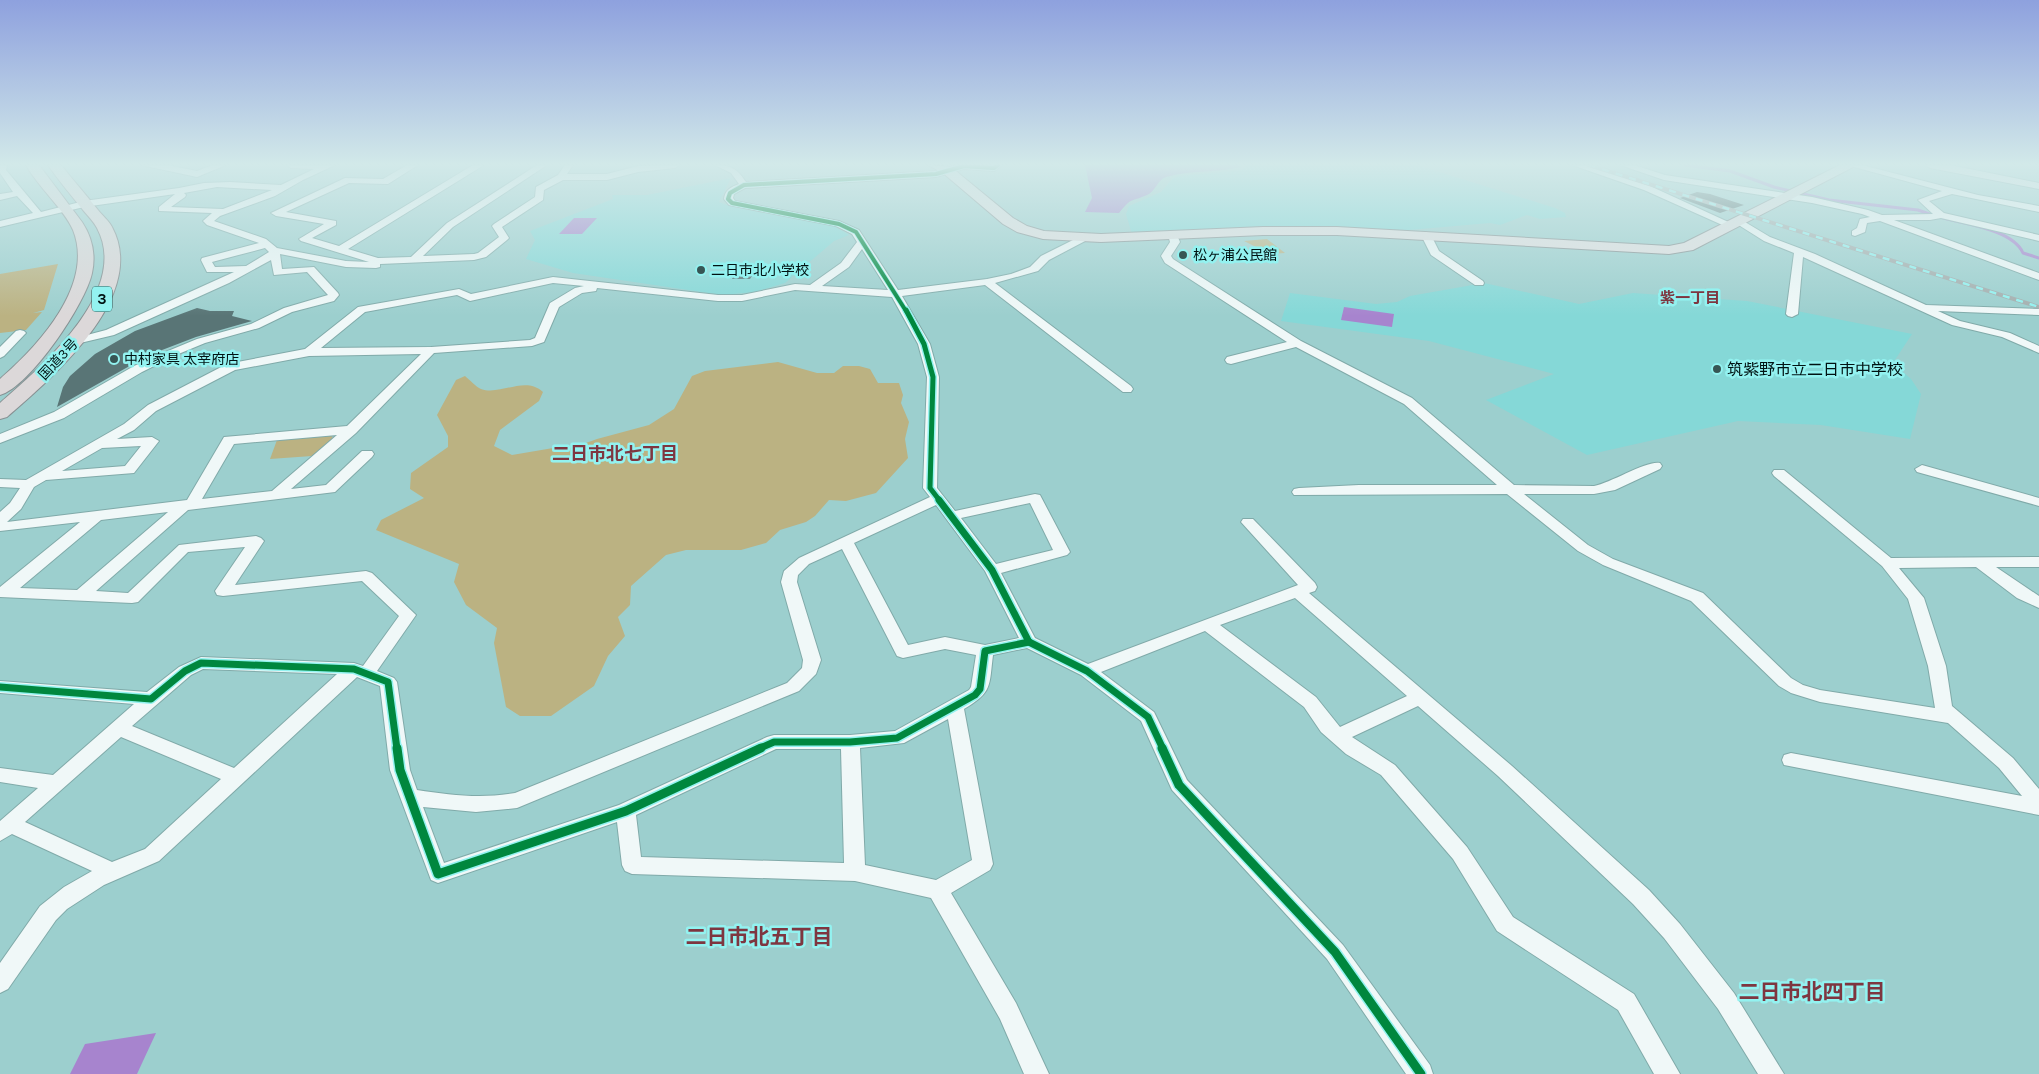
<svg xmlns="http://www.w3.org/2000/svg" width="2039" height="1074" viewBox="0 0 2039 1074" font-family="Karla,'Noto Sans JP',sans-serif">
<rect width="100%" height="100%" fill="#9ccfce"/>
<g fill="#85d8d7">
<path d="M1246,165H1417L1555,208L1565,213L1566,217L1540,219L1527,215L1500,225L1490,223L1397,231L1270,226L1132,234L1126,214L1129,206L1161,192L1173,178L1179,176L1242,170Z"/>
<path d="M731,178L719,202L729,206L834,226L849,235L834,241L785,283L754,292L722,295L573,273L526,259L535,240L530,231L613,199L612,195H647Z"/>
<path d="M1484,283L1579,304L1633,293L1747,301L1912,334L1893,363L1911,379L1921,394L1910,439L1821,425L1738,421L1587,455L1486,400L1554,374L1429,341L1281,321L1290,293L1376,304L1397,302L1410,296Z"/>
</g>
<g fill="#bbb282">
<path d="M1267,239L1285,253L1270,254L1244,241Z"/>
<path d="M58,264L44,310L33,313L42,312L26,330L0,333V274Z"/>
<path d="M778,362L817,373H834L843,366H859L870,369L878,383H899L903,395L901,403L909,422L905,439L908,458L876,493L846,501L829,500L815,516L806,522L780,530L766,543L741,550H686L666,555L631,586L630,605L618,617L625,636L608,656L594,686L551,716H520L506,707L494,643L497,628L466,605L454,582L459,564L376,530L381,520L424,498L410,489L411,473L448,447V436L437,415L456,380L465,376C470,380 476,387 481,389C501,396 525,375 543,392L539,401L500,430L494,446L512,455L559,447L572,448L597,439L649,425L674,409L692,376L705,371Z"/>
<path d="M332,435L333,440L312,456L270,459L277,440Z"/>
</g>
<g fill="#a784ce">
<path d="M1085,165H1238L1241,167C1216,173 1191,170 1166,177C1158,179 1155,192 1147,195C1129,203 1133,196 1119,213L1085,212L1092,198Z"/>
<path d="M574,218H597L582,234H559Z"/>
<path d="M1344,307L1394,314L1392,327L1341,320Z"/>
<path d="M156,1033L137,1074H70L85,1044Z"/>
</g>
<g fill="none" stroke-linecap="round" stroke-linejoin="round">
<g stroke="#a784ce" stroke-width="3">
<path d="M1685,165L1730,171L1774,187L1829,200L1918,210L1935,216"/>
<path d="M1943,218C1966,224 2013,230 2023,253L2039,258"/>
</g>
</g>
<g fill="#597576">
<path d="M1697,192L1710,194L1744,205L1720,213L1680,198Z"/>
<path d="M741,265H759L750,279H732Z"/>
<path d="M197,308L210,311H234L232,316L252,321L196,337L149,355L57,407L63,387L70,376L95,354L135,331Z"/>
</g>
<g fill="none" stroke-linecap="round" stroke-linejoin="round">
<defs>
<g id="minor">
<path d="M0,165H7L6,170L41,212L84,201L179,188L204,183L230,182L281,185L314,169L291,168L287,165H335L303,180L275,196L220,216L214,221L266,239L277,248L346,261L369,262L301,241L299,239L324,224L276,216L271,213L345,178L383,179L407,165H418L388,184L349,183L286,212L336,221V225L312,238L339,246L473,165H484L348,249L378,258L411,257L447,223L537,165H547L453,227L423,256L474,254L478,253L499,237L492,226L494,224L535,197L536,187L558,175L565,165H573L567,174H607L638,166L679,165L675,168L638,172L607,180H563L544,190L543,200L502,227L509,238L507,240L486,257L474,260L380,264V267L376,268L346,267L280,254L282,269L314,267L338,293L339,295L334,301L292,312L259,328L205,343L176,355L142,372L64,418L0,443V434L54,412L134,366L168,351L197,339L251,324L284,308L328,295L307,272L274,275L271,260L229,283L114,335L76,344L72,343L70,341L72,339L106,330L234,272H207L201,260L202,258L259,243L207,225L203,221L212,213L159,211V207L175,194L84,207L0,227V221L33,213L17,196L0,200V194L13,192L0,173ZM217,187L272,190L223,209L171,207L185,197L186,195L184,193ZM265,248L269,252L246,266L215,267L212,262Z"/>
<path d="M141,165H167L197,171L213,165H226L197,177Z"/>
<path d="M715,165C732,165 737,169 746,182L936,171L957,165H1002L994,171L964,169L936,177L745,188L734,194L733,198L735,201L839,221L859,230L898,290L987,279L1011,274L1030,267L1041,256L1081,236H1087V240L1049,260L1038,271L995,283L1131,386L1133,389L1131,392H1123L985,285L902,296L930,344L939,377L937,488L955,511L1035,494L1040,495L1070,552L1067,555L1001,573L1035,638L1088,664L1298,585L1241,522L1243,519H1253L1315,583L1317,587L1315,591L1309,593L1512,766L1649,890L1680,924L1734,993L1784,1074H1758L1718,1009L1664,938L1633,904L1498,776L1418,706L1352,737L1395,765L1467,847L1513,917L1634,994L1680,1074H1654L1618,1010L1497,931L1453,859L1381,775L1346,754L1321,732L1304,707L1205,631L1101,672L1154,712L1187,780L1343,945L1430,1065L1433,1074H1406L1327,959L1172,790L1141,721L1081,675L1027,648L993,655C989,686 993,692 964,709L993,864L990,870L951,893L1016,1003L1049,1074H1024L1000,1019L931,898L855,881L632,874L625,871L622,865L617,822L438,883L431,880L390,770L380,686L357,677L159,861L104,885L67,909L56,920L8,989L0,993V963L40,906L64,887L92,871L12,834L0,841V821L38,788L0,782V768L53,775L134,704L0,693V681L147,692L179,667L201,657L354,663L363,666L399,616L362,581L223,596L217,595L215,591L245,547L188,552L138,602L132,603L0,597V587L80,522L0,531V512L10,503L20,488L0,487V479L26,480L124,424L148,405L227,364L305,349L358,307L459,289L471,294L553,277L718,295H742L795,284L810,285L841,263L857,242L852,234L836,226L729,205L724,199C725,190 731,187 739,184L731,173ZM862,249L888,290L822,286L849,267ZM553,283L584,286L575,288L550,303L535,338L530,340L431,347L321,348L365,312L457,295L470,301ZM597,288L718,301H742L795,290L892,297L918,344L927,377L923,488L930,497L799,558L784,571L781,582L803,660L802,668L787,683L515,793C481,799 450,795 417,790L410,770L397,682L394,678L377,671L416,615L372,573L366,571L235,585L264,541L261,538L256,536L179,545L128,593L96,591L188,510L335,492L372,457L374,454L372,451H362L326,485L291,489L356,433L434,353L532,346L544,342L559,307L582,293L596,291ZM421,354L347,426L224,437L187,500L7,522L21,509L34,487L46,480L134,473L159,441L152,437L117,439L134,430L156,411L235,370L309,356ZM337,435L272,491L202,499L234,444ZM141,446L125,466L62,471L102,448ZM1030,503L1053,550L996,564L961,518ZM936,505L985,571L1019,638L985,645L945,637L908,645L854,543ZM168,512L77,590L20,588L101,520ZM842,549L897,656L903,658L945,649L976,655L971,687L969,690L895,731L850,735H774L767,737L619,805L444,863L423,807L476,812L517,808L799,691L816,674L821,660L797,582L798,575L809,564ZM1295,598L1407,696L1340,727L1316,697L1220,625ZM203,669L337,674L234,768L132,726L191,675ZM948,719L972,860L936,880L865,865L860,748L904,743ZM121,737L221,779L145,849L112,862L25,822ZM776,749H841L844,863L641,857L636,815Z"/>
<path d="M1572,165H1586L1650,186L1737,226L1735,228H1729L1644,190Z"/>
<path d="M1620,165H1634L1665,175L1812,197L1868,210L1882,215L1933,214L1918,200L1942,191L1847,165H1862L1978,195L2039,206V212L1952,194L1929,201L1944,213L2039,235V241L1941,218L1930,220H1894L2039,273V280L1880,221L1867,223L1865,232L1855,236L1852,235V231L1857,228L1860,219L1870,217L1862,214L1812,203L1664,180Z"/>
<path d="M1740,219L1770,237L1815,254L1926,305L2039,309V315L1938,311L1960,321L2010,333L2039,346V353L2002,337L1952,325L1803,257L1798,314L1792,317L1788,316L1786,314L1794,253L1764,241L1737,224L1735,222Z"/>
<path d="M1173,232L1176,233L1180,242L1171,256L1173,259L1301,341L1412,398L1514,485L1594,486C1611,483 1647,460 1660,463L1662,466L1660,469L1615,490L1594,494H1524L1588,545L1613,559L1703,593L1791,678L1803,685L1820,690L1935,708L1928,666L1908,599L1882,566L1774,476L1772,473L1774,470H1784L1891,558L2039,557V567H1996L2039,596V608L2017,598L1976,567L1899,568L1924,598L1946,666L1952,706L2013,758L2039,789V815L1784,765L1782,760L1784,755L1791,753L2022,796L1999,768L1948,723L1820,702L1791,693L1779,686L1691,601L1603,565L1578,551L1507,494L1294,495L1292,492L1294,489L1299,488L1359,485H1497L1404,404L1296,347L1231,364L1227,363L1225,360L1227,357L1287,342L1165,263L1161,256L1170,242L1168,235Z"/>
<path d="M1426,232L1431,235L1439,251L1483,281L1484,283L1483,285H1475L1431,255L1421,235Z"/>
<path d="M20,330L24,331L26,333L24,335L4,356L0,358V347L16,331Z"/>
<path d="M1922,465L2039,498V506L1917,472L1915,469Z"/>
</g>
<path id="secondary" d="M1925,165H1950L2039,183V189L1930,168Z"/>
<path id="primary" d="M928,165L951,167L1013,218L1027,226L1044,231L1101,234L1263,227H1337L1669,246L1684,243L1840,165H1857L1693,250L1669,254L1337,235H1263L1101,242L1043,239L1017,232L1003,224L943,173Z"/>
<g id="trunk">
<path d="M26,165H39L82,222C92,237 96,255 92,273C86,303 30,387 0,395V379C38,346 95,285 73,230C64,209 38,187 26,165Z"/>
<path d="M48,165H61C73,180 86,195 98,210C102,215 109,221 112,227C149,296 52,378 7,417L0,419V403C41,367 131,291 97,228C94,222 88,216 83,210C71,195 59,181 48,165Z"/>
</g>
</defs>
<use href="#minor" stroke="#80aaa9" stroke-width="2"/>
<use href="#secondary" stroke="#80aaa9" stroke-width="2"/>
<use href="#primary" stroke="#879193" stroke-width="2"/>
<use href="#trunk" stroke="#879193" stroke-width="2"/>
<use href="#minor" fill="#f0f8f8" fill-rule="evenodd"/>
<use href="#secondary" fill="#e8eced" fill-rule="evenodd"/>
<use href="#primary" fill="#e1e0e1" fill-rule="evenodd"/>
<use href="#trunk" fill="#dcd8d9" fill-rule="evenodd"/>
<defs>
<path id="rail" d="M1589,165L2039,307"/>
</defs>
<use href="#rail" stroke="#a4aeae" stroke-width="4"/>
<use href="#rail" stroke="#93f2f0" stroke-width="2.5" stroke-dasharray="7" stroke-linecap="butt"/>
<defs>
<path id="cycleway-far3" d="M906,311L856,232L839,224L732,203L728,199L730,193L744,185L936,174L964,166L994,168L998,165"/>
<path id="cycleway-far2" d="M906,310L924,344L933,377L930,488L940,501"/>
<g id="cycleway-far1">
<path d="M939,500L992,570L1029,642L1087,671L1148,717L1163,749"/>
<path d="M0,687L151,699L185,671L201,663L354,669L388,682L397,749"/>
<path d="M758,749L774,742H850L897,738L975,695L980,689L985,651L1029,642"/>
</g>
<g id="cycleway">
<path d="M397,748L400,770L438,874L626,811L761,748"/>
<path d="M1162,748L1179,785L1335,952L1421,1074"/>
</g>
</defs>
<use href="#cycleway-far3" stroke="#93f2f0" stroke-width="5.5"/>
<use href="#cycleway-far2" stroke="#93f2f0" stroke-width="8"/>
<use href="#cycleway-far1" stroke="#93f2f0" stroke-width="10"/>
<use href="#cycleway" stroke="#93f2f0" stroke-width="12"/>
<use href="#cycleway-far3" stroke="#00873e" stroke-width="4"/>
<use href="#cycleway-far2" stroke="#00873e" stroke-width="5"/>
<use href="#cycleway-far1" stroke="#00873e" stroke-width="7"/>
<use href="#cycleway" stroke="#00873e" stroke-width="9"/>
</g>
<linearGradient id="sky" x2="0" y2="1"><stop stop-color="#8ea1de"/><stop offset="0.52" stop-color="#d2e9e9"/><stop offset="1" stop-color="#d2e9e9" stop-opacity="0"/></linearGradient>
<rect width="2039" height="316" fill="url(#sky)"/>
<g fill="#375554" stroke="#93f2f0" stroke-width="2">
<circle cx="1183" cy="255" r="5"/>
<circle cx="701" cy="270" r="5"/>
<circle cx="114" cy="359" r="5"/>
<circle cx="1717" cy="369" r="5"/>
</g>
<g text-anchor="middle" stroke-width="5" stroke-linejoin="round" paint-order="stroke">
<g font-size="14" fill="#011313" stroke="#93f2f0" text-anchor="start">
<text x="1193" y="260">松ヶ浦公民館</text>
<text x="711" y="275">二日市北小学校</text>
<text x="124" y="364">中村家具 太宰府店</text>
</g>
<g font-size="14" fill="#011313" stroke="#93f2f0">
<text transform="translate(58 359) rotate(-47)" y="5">国道3号</text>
</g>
<g font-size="15" font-weight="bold" fill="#7e3640" stroke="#93f2f0">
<text x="1690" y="303">紫一丁目</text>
</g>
<rect fill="#93f2f0" stroke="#2d5655" stroke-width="1" x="92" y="286.5" width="20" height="25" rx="4"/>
<g font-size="15" font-weight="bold" fill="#011313">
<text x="102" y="304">3</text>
</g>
<g font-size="16" fill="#011313" stroke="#93f2f0" text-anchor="start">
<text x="1727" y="375">筑紫野市立二日市中学校</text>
</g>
<g font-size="18" font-weight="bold" fill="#7e3640" stroke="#93f2f0">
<text x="615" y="460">二日市北七丁目</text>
</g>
<g font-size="21" font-weight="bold" fill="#7e3640" stroke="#93f2f0">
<text x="759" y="944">二日市北五丁目</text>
<text x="1812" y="999">二日市北四丁目</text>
</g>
</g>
</svg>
